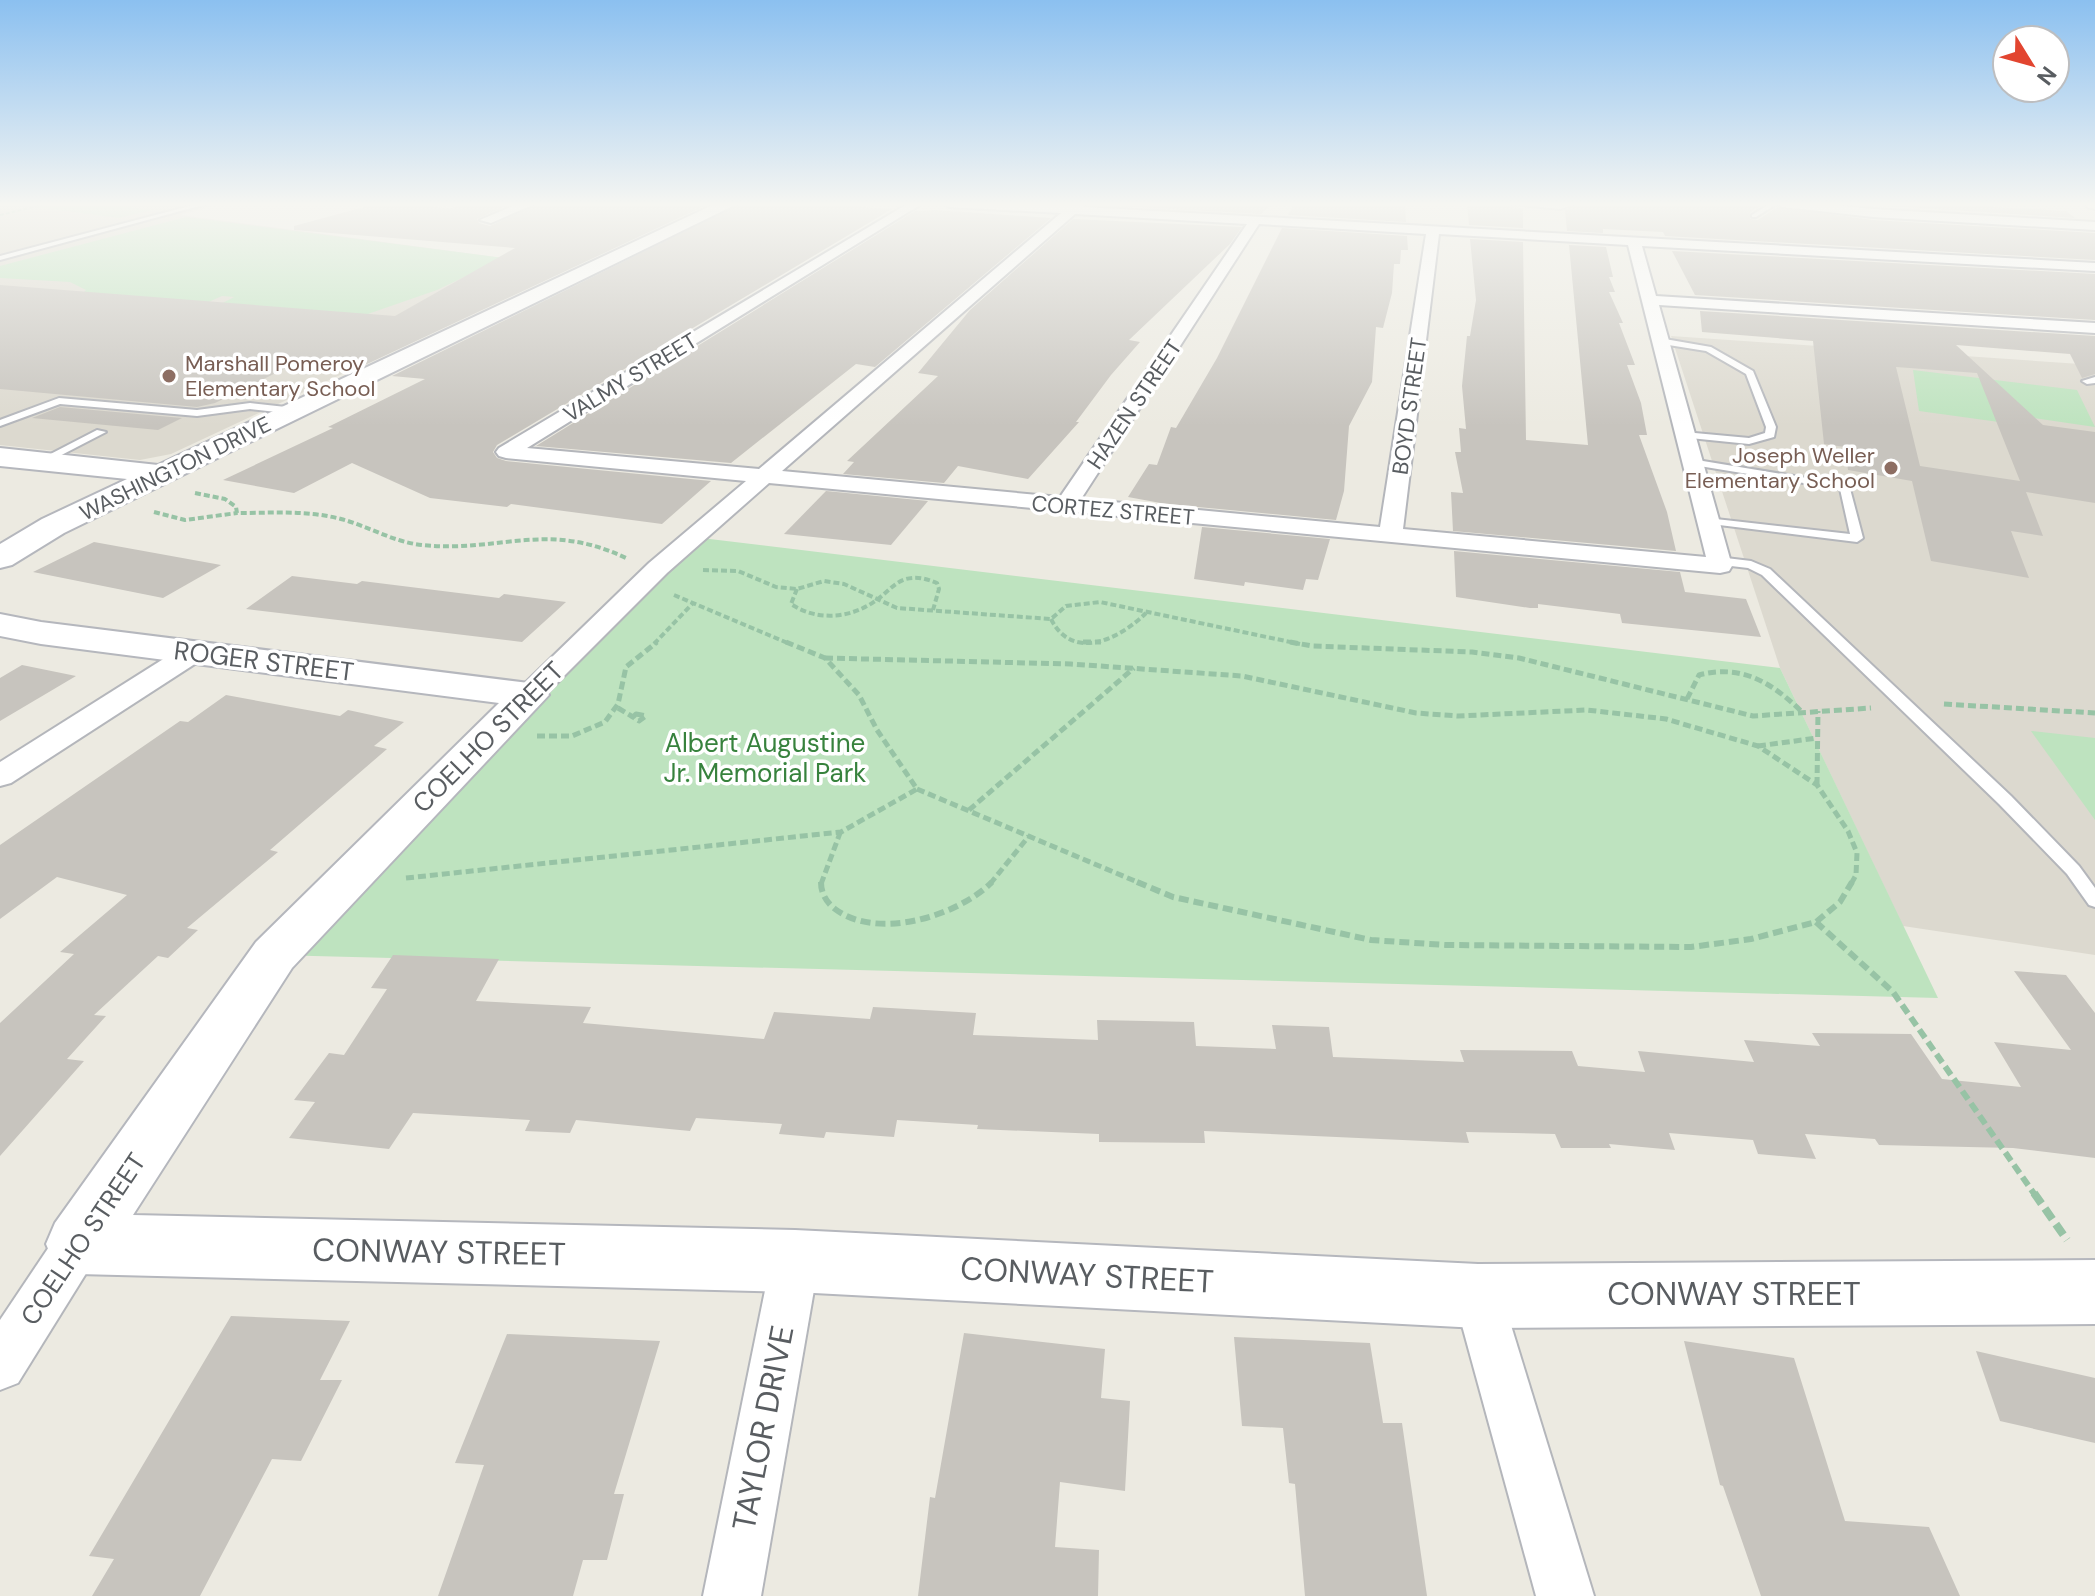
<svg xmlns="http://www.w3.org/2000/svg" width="2095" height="1596" viewBox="0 0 2095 1596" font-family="'DM Sans',sans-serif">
<rect width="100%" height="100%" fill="#eceae1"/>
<g fill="#dcd9cf">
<path d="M0,203H224L180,215L571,267L171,454L140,460L0,445Z"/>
<path d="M1671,336L2095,365V955L1903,926L1780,668Z"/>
</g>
<g fill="#bee3bf">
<path d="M53,203H101L152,210L119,218L34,207Z"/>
<path d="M186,217L504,258L437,290L362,316L219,305L234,297L222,296L204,304L81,295L86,290L70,282L0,278V266Z"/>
<path d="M1913,370L2077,390L2095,427L2027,417L2028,426L1919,411Z"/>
<path d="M693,537L1780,668L1938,998L274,955Z"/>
<path d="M2031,731L2095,738V820Z"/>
</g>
<g fill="#c7c4be" fill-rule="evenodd">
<path d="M379,203L450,208L472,203H513L477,219L479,223L490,226L540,203H711L350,372L290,366L215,403L197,407L0,389V285L395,316L515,248L294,230V226Z"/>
<path d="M742,203H808L892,209L497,445L493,452L497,458L506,461L711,481L662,524L511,504L507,507L430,498L352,463L294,493L223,480L333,428L328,427L425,379L392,376Z"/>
<path d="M1120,203H1273L1261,214L1118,206Z"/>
<path d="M1294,203L1379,206V203H1405L1406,222L1288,215Z"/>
<path d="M1467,203H1497L1500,206L1523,208V228L1469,225Z"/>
<path d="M1579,203H1766L1750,212V219L1758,220L1777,207L1873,220L2095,233V260L1665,236L1663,232L1603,229V233L1567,231L1565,210Z"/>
<path d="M1841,203L1959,205L2066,211L2075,218Z"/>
<path d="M935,210L1051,218L875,367L856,364L731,463L536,446L915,211Z"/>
<path d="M1073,219L1242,227L1230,244L1129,340L1140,342L1111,375L1076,422H1079L1028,479L958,466L944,483L843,474L854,462L847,461L938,376L918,373L970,310Z"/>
<path d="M1282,228L1407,236L1408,250H1401L1400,264H1394L1392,293L1383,328L1376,327L1372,382L1349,426L1344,491L1336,520L1166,504L1128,497L1149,464L1157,465L1171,427L1176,428L1217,358Z"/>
<path d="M1470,239L1523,242L1526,440L1588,445L1569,245L1606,247L1613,277H1609L1615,292H1609L1623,323H1619L1635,365H1627L1641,403L1647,435H1639L1667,512L1676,551L1453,531L1451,492L1463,493L1455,452H1461L1459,428L1466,429L1462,386L1467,336H1470L1476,300Z"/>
<path d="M1672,251L2095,274V320L1695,295Z"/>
<path d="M1700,311L2095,336V374L2082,378L2070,354L1956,345L2043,425L2095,432V503L2026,492L2043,536L2011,531L2029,578L1931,561L1912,481L1848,470L1845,447L1824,444L1813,341L1702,332ZM1896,367L1977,373L2020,481L1920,466Z"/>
<path d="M60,407L182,418L158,430L32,418Z"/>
<path d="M826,491L928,501L891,545L784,534Z"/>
<path d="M1202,527L1330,539L1318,580L1306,579L1303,590L1245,582L1244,586L1194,579Z"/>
<path d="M94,542L221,565L163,598L33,572Z"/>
<path d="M1454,551L1680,572L1685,592L1746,599L1761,637L1622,623L1620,614L1538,604V608H1530L1456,597Z"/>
<path d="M292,576L357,584L362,581L499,598L504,594L566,602L522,642L246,609Z"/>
<path d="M22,665L76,676L0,721V678Z"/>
<path d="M226,695L340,716L348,710L404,722L374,746L387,749L270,850L278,852L187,928L198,930L168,958L158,956L94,1015L106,1016L67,1059L84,1061L0,1156V1023L74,954L60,952L127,895L57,877L0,919V845L180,721L188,722Z"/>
<path d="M393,955L499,959L476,1001L591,1007L583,1023L764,1039L774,1012L870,1019L873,1007L976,1013L973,1035L1098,1040L1097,1020L1194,1022L1196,1046L1276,1049L1272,1025L1329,1027L1333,1057L1464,1062L1460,1050L1572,1051L1578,1066L1645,1072L1638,1051L1754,1062L1744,1040L1820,1046L1812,1033L1911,1034L1942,1079L2021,1087L1994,1042L2071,1050L2014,971L2066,975L2095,1013V1158L2013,1148L1879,1145L1875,1139L1805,1134L1816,1159L1758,1154L1753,1140L1669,1133L1675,1150L1609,1144L1611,1148H1561L1555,1134L1466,1132L1469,1143L1204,1131L1205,1143L1099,1142V1134L977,1129L978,1125L897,1120L894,1137L826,1132L824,1138L779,1134L782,1124L696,1118L690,1131L576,1120L570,1133L525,1131L530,1120L413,1113L389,1149L289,1138L315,1102L294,1100L329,1053L344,1055L387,989L371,988Z"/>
<path d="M231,1316L350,1321L320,1380H342L301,1461L272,1459L200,1596H92L114,1559L89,1556Z"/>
<path d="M964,1333L1105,1349L1101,1398L1130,1401L1125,1491L1060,1482L1055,1547L1099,1550L1098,1596H918L930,1497L935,1498Z"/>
<path d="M507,1334L660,1341L614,1494H624L607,1560H583L573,1596H438L484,1465L455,1463Z"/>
<path d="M1234,1337L1370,1343L1383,1423H1402L1427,1596H1305L1295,1484L1289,1483L1283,1428L1242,1426Z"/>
<path d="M1684,1341L1794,1358L1845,1521L1929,1527L1960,1596H1761L1723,1486L1720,1485Z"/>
<path d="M1976,1351L2095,1378V1443L2000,1421Z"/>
</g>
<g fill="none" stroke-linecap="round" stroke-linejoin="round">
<defs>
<g id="lane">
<path d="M201,203H210L0,260V256Z"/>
<path d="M1500,203L1561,205L1576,203L1561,209Z"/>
<path d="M1771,203H1778L1756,217H1752V215Z"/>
<path d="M1659,338L1711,347L1753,371L1776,427L1774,437L1749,444L1680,437L1679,435L1684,432L1749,438L1765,433L1766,427L1746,374L1706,351L1656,343V339Z"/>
<path d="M2095,377V383L2087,384L2082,381Z"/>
<path d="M59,398L197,410L250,403L295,408L300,411L295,414L250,409L197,416L60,404L0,426V420Z"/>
<path d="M97,430L106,432L46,463L37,461Z"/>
<path d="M1691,459L1849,485L1863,538L1857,542L1703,523L1701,521L1707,518L1850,534L1840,489L1687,464L1686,462Z"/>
<path d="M1718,557L1751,561L1770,569L2011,796L2079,866L2095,888V907L2089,905L2067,874L1999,804L1762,575L1748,568L1714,564V558Z"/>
</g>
<g id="street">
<path d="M520,203H537L491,223L480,220Z"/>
<path d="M909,203H923L527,448L759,469L1061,213L949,207L943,203L1069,206L1073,203H1086L1083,207L2095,263V271L1642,246L1656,296L2095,323V333L1659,305L1732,566L1729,571L1720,573L769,483L667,573L539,701L529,704L519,701L515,695L519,689L649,563L746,481L506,458L499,456L496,452L499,448ZM1075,214L1247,224L1060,497L782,471ZM1259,224L1426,234L1380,527L1081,499ZM1439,234L1628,245L1706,557L1403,529Z"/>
<path d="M1777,203H1814L1873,209L2095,222V230L1873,217L1783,207Z"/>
<path d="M194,644L204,646L208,652L204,658L11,783L0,786V762L184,646Z"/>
<path d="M78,1222L95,1229L101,1244L95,1259L18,1383L0,1390V1320L61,1229Z"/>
<path d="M795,1239L812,1245L819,1261L761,1596H703L771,1261L778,1245Z"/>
<path d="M1478,1272L1495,1279L1502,1296L1594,1596H1536L1454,1296L1461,1279Z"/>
</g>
<g id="secondary">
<path d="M717,203H739L64,533L12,565L0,568V544L42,519L127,479L0,466V448L158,465Z"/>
<path d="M2085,203H2095V209L2087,207Z"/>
<path d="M0,614L41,622L529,683L543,687L549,695L292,968L133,1215L795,1230L1478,1264L2095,1260V1324L1478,1328L795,1292L78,1274L55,1265L46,1244L55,1223L256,942L499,703L41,644L0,636Z"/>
</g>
</defs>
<use href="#lane" stroke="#b4b6bb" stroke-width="4"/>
<use href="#street" stroke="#b4b6bb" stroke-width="4"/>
<use href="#secondary" stroke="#b5b7bd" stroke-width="4"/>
<path stroke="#97c3a5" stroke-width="2" stroke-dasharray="4 2" stroke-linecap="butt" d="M0,215L51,203"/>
<g stroke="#97c3a5" stroke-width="4" stroke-dasharray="6 3" stroke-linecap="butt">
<path d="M195,493L225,499L236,507L237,513C272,513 307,510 341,519C368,526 393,542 422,545C501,553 546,520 626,558"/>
<path d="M154,512L185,520L237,513"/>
<path d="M703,570L738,571L776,587L797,589L824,581L844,584L897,608L1051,619L1066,606L1100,602L1300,644"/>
<path d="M797,589L791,604C816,621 850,619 875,601C886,594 893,583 906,579C917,576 927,579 937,583L939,589L933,610"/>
<path d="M674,595L790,644"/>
<path d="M1051,619C1073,663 1121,638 1146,613"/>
<path d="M654,644L693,603"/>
</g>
<g stroke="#97c3a5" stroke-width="5" stroke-dasharray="8 4" stroke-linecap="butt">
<path d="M1083,642H1101"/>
<path d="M1290,642L1312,646L1472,652L1519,658L1753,716L1871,708"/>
<path d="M825,658L1071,664L1242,676L1416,713L1458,716L1587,710L1666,719L1758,746L1817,785L1848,831L1857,853L1856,875L1851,884"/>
<path d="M1687,699L1699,675C1741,664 1771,682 1801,711"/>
<path d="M1944,704L2095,713"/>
<path d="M618,708L633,717"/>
<path d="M636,714L646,716L639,721L633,717Z"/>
<path d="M537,736H572L605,722L618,704L626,667L657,642"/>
<path d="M1758,746L1817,738"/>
<path d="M1817,785L1818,711"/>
<path d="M917,789L1142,884"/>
<path d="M969,810L1134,668"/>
<path d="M406,878L841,832L917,789L877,730L859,695L825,658L786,642"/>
<path d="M821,884L840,833"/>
<path d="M990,884L1029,836"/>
</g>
<g stroke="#97c3a5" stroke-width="6" stroke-dasharray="10 5" stroke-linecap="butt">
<path d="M821,882C821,893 826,902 835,909C877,941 958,916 992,882"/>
<path d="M1137,882L1173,897L1371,940L1446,945L1691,947L1751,939L1816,922L1840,902L1852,882"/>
<path d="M1816,922L1893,992L2035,1195"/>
</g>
<path stroke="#97c3a5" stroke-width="8" stroke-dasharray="13 6" stroke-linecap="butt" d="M2034,1193L2067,1240"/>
<use href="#lane" fill="#fff" fill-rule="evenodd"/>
<use href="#street" fill="#fff" fill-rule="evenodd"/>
<use href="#secondary" fill="#fff" fill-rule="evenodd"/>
</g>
<linearGradient id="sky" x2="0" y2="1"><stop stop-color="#8bc0f0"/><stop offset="0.48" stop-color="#f6f6f2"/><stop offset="1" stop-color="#f6f6f2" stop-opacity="0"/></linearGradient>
<rect width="2095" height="426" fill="url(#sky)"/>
<g fill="#8d6e63" stroke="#fff" stroke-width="3">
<circle cx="169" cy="376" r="8"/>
<circle cx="1891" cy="468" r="8"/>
</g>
<g text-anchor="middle" stroke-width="7" stroke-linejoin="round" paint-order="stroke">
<g font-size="22" fill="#785e54" stroke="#fff" text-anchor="start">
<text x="185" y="371">Marshall Pomeroy<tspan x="185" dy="25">Elementary School</tspan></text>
<text x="1875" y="463" text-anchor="end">Joseph Weller<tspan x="1875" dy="25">Elementary School</tspan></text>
</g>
<g font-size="22" fill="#595d61" stroke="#fff">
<text transform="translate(630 377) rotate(-31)" y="8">VALMY STREET</text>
<text transform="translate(1134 404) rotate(-56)" y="8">HAZEN STREET</text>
<text transform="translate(1409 406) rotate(-82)" y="8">BOYD STREET</text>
<text transform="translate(175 468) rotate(-26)" y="8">WASHINGTON DRIVE</text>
<text transform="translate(1113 510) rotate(5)" y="8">CORTEZ STREET</text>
</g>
<g font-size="26" fill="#595d61" stroke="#fff">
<text transform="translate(264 661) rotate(7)" y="9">ROGER STREET</text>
<text transform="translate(488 737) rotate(-45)" y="9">COELHO STREET</text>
<text transform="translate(83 1239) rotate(-56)" y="9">COELHO STREET</text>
</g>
<g font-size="26" fill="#37823d" stroke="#fff">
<text x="765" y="752">Albert Augustine<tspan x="765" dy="30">Jr. Memorial Park</tspan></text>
</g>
<g font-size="32" fill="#595d61" stroke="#fff">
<text transform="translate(439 1252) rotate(1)" y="11">CONWAY STREET</text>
<text transform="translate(1087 1275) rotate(3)" y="11">CONWAY STREET</text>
<text x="1734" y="1305">CONWAY STREET</text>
<text transform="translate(763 1428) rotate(-79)" y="11">TAYLOR DRIVE</text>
</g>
</g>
<g transform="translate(2031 64) rotate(127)"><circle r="38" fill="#ffffff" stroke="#bdbec0" stroke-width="2"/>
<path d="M0-6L14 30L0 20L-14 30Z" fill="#e24530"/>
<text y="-12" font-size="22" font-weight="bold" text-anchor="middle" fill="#595d61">N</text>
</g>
</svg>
